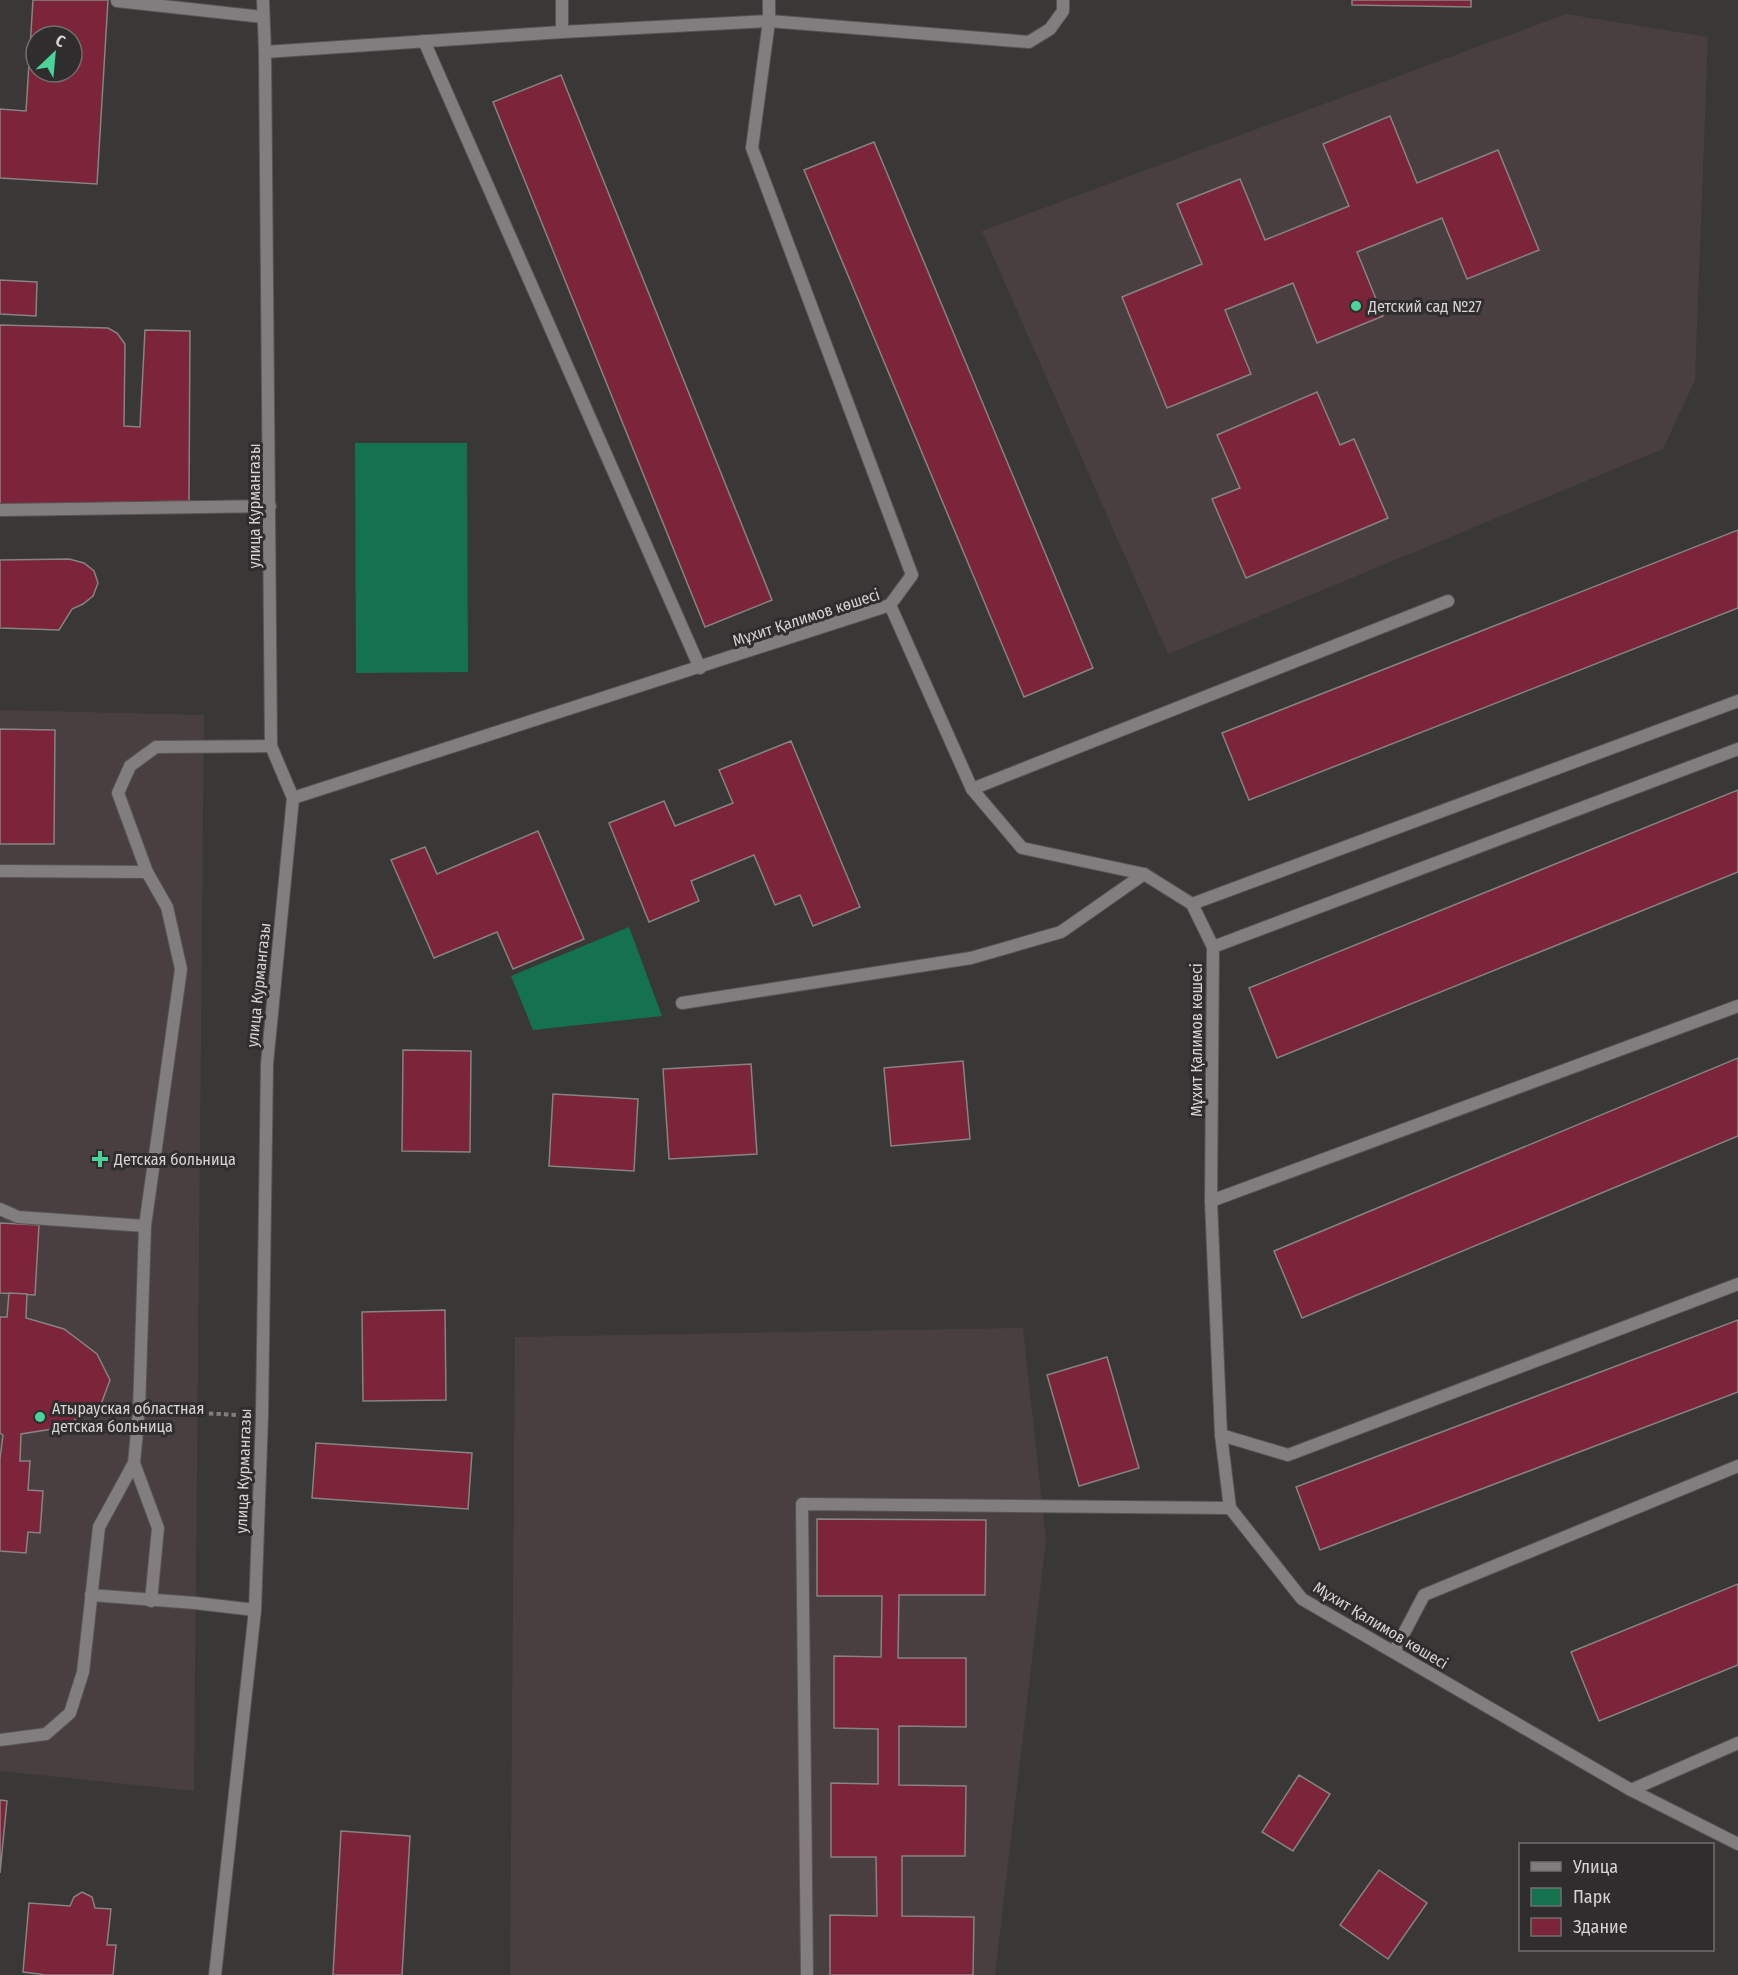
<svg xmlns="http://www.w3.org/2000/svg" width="1738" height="1975" viewBox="0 0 1738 1975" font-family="'Fira Sans Condensed',sans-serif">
<rect width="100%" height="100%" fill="#3a3737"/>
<g fill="#493f40">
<path d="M1566,14L1708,37L1695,380L1663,449L1168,654L982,231Z"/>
<path d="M0,710L204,715L194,1791L0,1771Z"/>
<path d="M1023,1328L1046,1540L995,1975H510L515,1337Z"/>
</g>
<g fill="#14724e">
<path d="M355,443H467L468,672L356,673Z"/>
<path d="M629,927L662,1016L533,1030L511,976Z"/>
</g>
<g fill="#7c2439" stroke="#868383" stroke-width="1.5" fill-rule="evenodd">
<path d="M33,0H108L97,184L0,178V109L26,111ZM36,36H72V72H36Z"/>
<path d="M1352,0H1471V7L1352,5Z"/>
<path d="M561,75L772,600L705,627L493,102Z"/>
<path d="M1390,116L1417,183L1498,150L1539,250L1467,279L1442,218L1357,252L1383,316L1317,343L1293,283L1225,310L1251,374L1167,408L1122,297L1202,264L1177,204L1240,179L1265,240L1349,206L1323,144Z"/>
<path d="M874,142L1093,668L1024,697L804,170Z"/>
<path d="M0,280L37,282L36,316L0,314Z"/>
<path d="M0,325L108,328L117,333L125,344L124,426L140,427L145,330L190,331L189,501L0,505Z"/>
<path d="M1317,392L1340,445L1354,439L1388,518L1246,578L1212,499L1240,488L1217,435Z"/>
<path d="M1738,530V608L1249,800L1222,733Z"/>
<path d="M69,559L84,563L94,571L98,583L93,596L83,604L72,609L59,630L0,628V560Z"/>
<path d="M0,729L55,730L54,844H0Z"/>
<path d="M791,741L860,907L813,926L800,895L775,905L754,855L691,881L699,901L649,922L609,823L664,801L675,826L733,803L719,770Z"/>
<path d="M1738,790V872L1277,1058L1249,988Z"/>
<path d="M538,831L584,939L513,969L497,932L434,958L391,860L425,847L437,874Z"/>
<path d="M403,1050L471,1051L470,1152L402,1151Z"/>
<path d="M1738,1058V1136L1302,1318L1274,1251Z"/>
<path d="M963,1061L970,1139L891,1146L884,1068Z"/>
<path d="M751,1064L757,1154L669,1159L663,1069Z"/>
<path d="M553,1094L638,1099L634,1171L549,1166Z"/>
<path d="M0,1223L39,1225L35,1295L0,1293Z"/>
<path d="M9,1293L27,1294L26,1318L64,1329L97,1354L110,1380L100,1407L59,1428L21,1434L20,1461H30L28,1490L43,1491L40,1533L28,1532L26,1553L0,1551V1459L3,1435L0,1433V1317H7Z"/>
<path d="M445,1310L446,1400L363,1401L362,1312Z"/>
<path d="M1738,1320V1392L1320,1550L1296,1487Z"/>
<path d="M1107,1357L1139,1468L1079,1486L1047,1375Z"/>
<path d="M316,1443L472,1453L468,1509L312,1498Z"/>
<path d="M817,1519L986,1520L985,1595H899L898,1658H966V1727L899,1726V1785L966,1786L965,1856H902V1916L974,1917L973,1975H830V1915L877,1916L876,1857H831V1783L878,1784V1729L834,1728V1656L881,1657L882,1596H817Z"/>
<path d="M1738,1584V1665L1599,1721L1571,1652Z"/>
<path d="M1299,1775L1330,1794L1293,1851L1262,1832Z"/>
<path d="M0,1800L7,1801L0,1873Z"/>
<path d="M341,1831L410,1836L402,1975H333Z"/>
<path d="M1379,1870L1427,1903L1388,1959L1340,1925Z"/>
<path d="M82,1892L92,1897L95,1908L111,1909L107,1945H116L113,1975H46L23,1972L29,1903L70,1906L74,1897Z"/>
</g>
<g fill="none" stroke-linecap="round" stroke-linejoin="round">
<defs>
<g id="lane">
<path d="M562,0V32"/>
<path d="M769,0V21L752,148L912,575L890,605"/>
<path d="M117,1L263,17"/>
<path d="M424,41L700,668"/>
<path d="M265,52L562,32L769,21L1029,42L1050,29L1063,11V0"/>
<path d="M972,789L1448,601"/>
<path d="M0,871L147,872"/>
<path d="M1192,904L1738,701"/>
<path d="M1213,947L1738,749"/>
<path d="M682,1003L971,958L1061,932L1144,874"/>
<path d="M1211,1201L1738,1006"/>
<path d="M0,1209L18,1217L145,1226"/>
<path d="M1221,1435L1288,1455L1738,1284"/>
<path d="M134,1463L158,1528L151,1601"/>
<path d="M91,1595L195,1603L255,1610"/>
<path d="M1394,1652L1424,1595L1738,1466"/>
<path d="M0,1740L46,1734L70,1713L83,1672L99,1527L134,1463L139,1410L145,1226L181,969L167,907L147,872L118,793L130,766L156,747L271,746"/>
<path d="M1631,1790L1738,1743"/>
<path d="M807,1975L802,1504L1230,1508"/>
</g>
<g id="street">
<path d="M0,510L270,506"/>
<path d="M293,798L890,605L972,789L1022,848L1144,874L1192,904L1213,947L1211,1201L1221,1435L1230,1508L1302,1599L1631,1790L1738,1844"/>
<path d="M215,1975L255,1610L262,1416L267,1064L293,798L271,746L265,52L263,0"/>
</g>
</defs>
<use href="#lane" stroke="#575454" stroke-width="14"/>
<use href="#street" stroke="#575454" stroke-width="14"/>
<path stroke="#817e7e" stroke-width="4" stroke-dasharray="4.5 3" stroke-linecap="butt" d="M164,1411L237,1415"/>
<use href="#lane" stroke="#827e7f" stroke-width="12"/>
<use href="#street" stroke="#827e7f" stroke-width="12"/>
</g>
<g fill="#4cd39a" stroke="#2f2d2d" stroke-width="2">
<circle cx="1356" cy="306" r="6"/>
<path d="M97 1150h6v6h6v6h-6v6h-6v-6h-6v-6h6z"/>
<circle cx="40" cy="1417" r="6"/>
</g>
<g text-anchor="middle" stroke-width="6" stroke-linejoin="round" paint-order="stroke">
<g font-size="16" fill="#d5d3d3" stroke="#2f2d2d" text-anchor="start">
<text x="1368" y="312">Детский сад №27</text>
<text x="114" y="1165">Детская больница</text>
<text x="52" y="1414">Атырауская областная<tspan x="52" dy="18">детская больница</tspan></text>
</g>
<g font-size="16" fill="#d5d3d3" stroke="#2f2d2d">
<text transform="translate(254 506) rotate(-90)" y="6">улица Курмангазы</text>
<text transform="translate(806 617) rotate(-18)" y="6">Мұхит Қалимов көшесі</text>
<text transform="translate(258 985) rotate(-84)" y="6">улица Курмангазы</text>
<text transform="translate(1196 1040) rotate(-90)" y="6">Мұхит Қалимов көшесі</text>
<text transform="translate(243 1471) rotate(-88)" y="6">улица Курмангазы</text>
<text transform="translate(1381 1625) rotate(31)" y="6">Мұхит Қалимов көшесі</text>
</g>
</g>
<rect x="1519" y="1843" width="195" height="108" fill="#2f2d2d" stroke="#716f6f" stroke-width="1.5"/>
<rect x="1531" y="1862" width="30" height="9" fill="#827e7f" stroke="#716f6f" stroke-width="1.5"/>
<text x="1573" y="1873" font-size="18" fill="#d5d3d3">Улица</text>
<rect x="1531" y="1888" width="30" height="18" fill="#14724e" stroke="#716f6f" stroke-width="1.5"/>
<text x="1573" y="1903" font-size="18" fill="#d5d3d3">Парк</text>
<rect x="1531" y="1918" width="30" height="18" fill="#7c2439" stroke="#716f6f" stroke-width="1.5"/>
<text x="1573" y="1933" font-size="18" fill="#d5d3d3">Здание</text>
<g transform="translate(54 54) rotate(26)"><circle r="28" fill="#2f2d2d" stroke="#716f6f" stroke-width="1.5"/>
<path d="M0-4.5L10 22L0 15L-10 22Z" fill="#4cd39a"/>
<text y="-9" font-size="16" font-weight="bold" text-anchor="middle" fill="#d5d3d3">С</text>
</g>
</svg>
